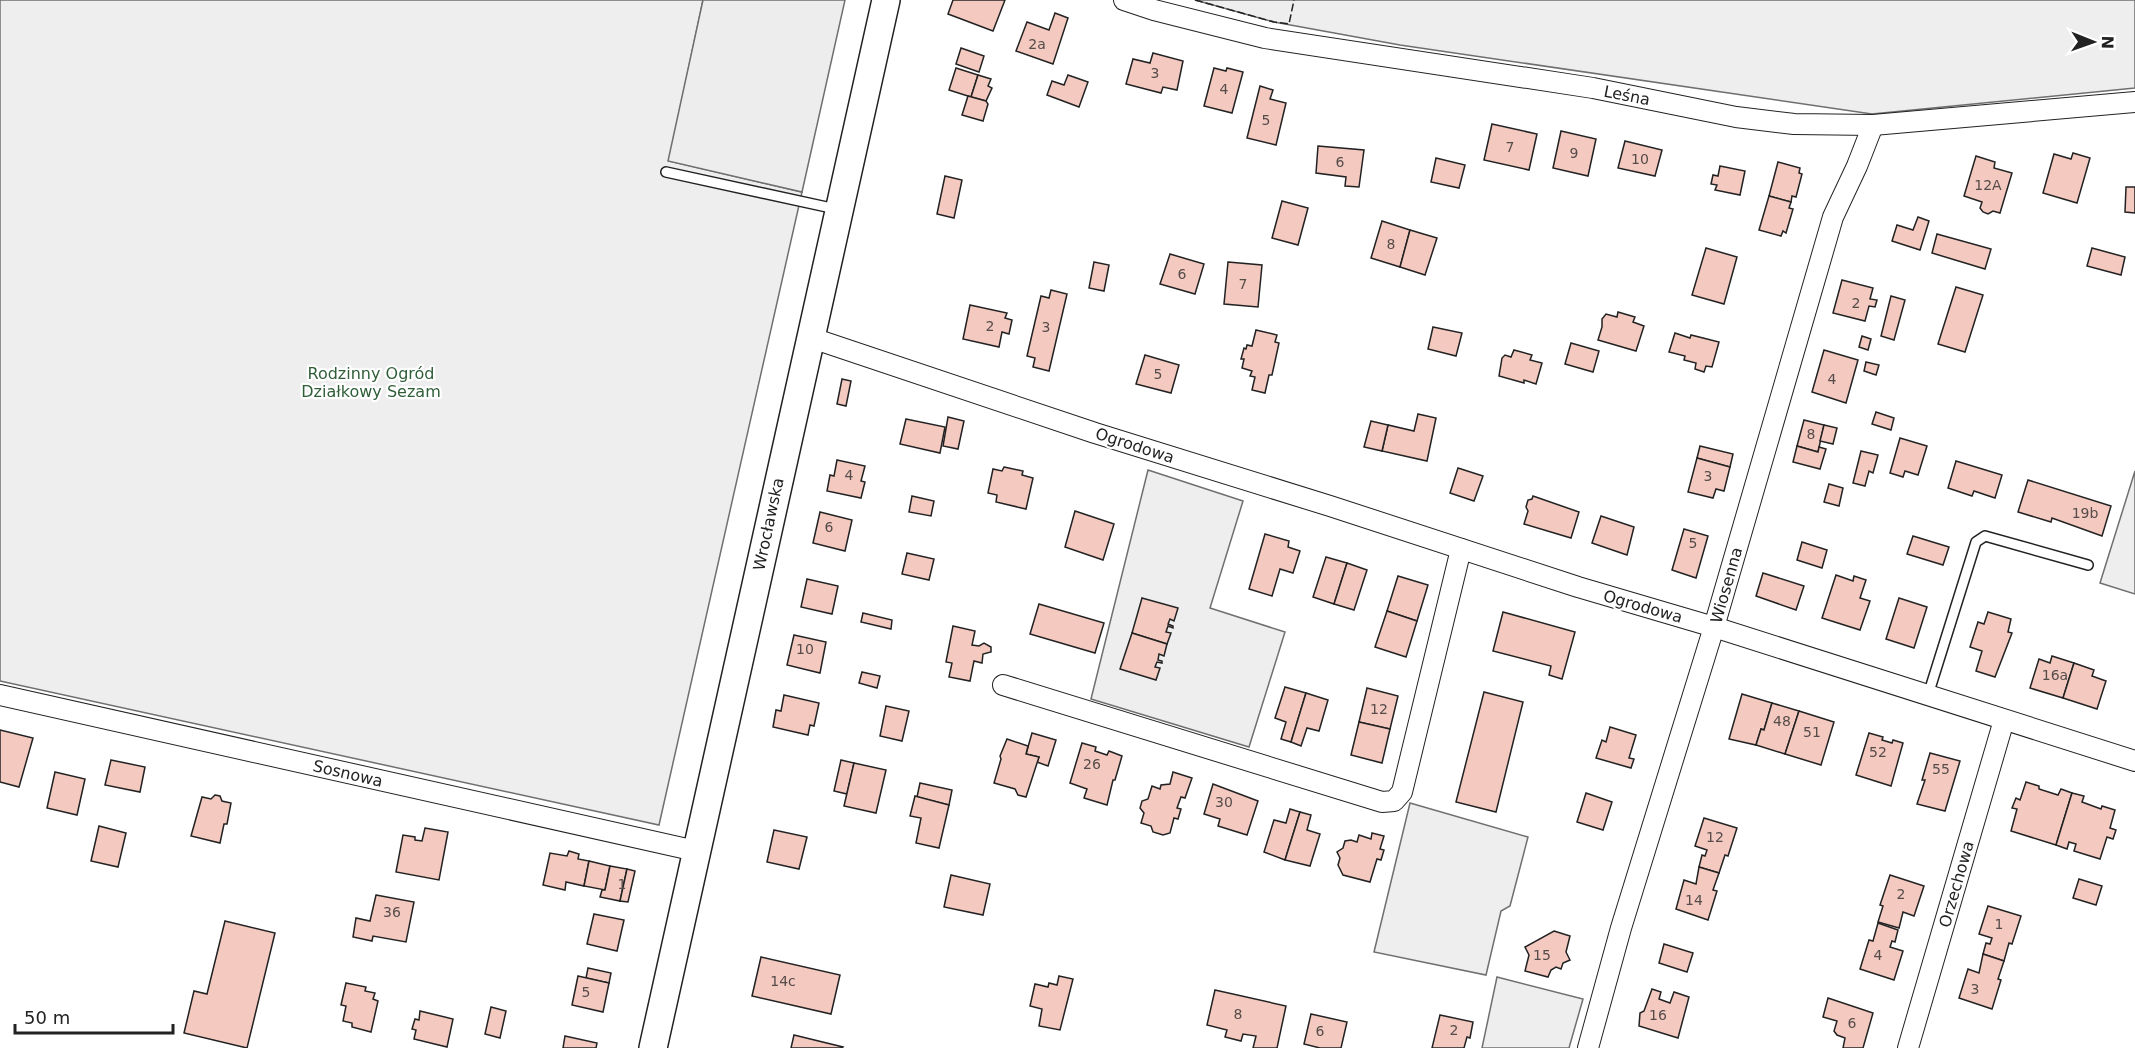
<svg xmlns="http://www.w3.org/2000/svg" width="2135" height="1048" viewBox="0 0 2135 1048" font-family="'DejaVu Sans',sans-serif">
<rect width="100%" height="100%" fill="#fff"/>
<g fill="#eee" stroke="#6f6f6f" stroke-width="1.5">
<path d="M0,0H703L669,161L802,192L659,825L0,681Z"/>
<path d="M1195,0H2135V88L1872,114L1400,45L1274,22Z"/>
<path d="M1148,470L1243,501L1210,608L1285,632L1249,747L1091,699Z"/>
<path d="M2135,471V594L2100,583Z"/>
<path d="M1410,803L1528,837L1510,906L1501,911L1486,975L1374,952Z"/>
<path d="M1497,977L1583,999L1569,1048H1482Z"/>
</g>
<path fill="#ededed" stroke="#6f6f6f" stroke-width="1.5" d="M703,0H845L802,192L668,161Z"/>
<g fill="#f3c9c0" stroke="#222" stroke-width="1.5">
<path d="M953,0H1005L993,31L948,14Z"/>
<path d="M1055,13L1068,18L1053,64L1016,51L1027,22L1049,30Z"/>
<path d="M961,48L984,56L979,72L956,64Z"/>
<path d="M1153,53L1183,61L1177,90L1163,87L1161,93L1126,84L1133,59L1150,63Z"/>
<path d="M956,68L978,75L971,97L949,90Z"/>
<path d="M1214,68L1226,71L1227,68L1243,72L1232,113L1204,106Z"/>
<path d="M978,75L991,79L988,86L992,88L986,101L971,97Z"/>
<path d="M1068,75L1088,82L1079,107L1047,95L1052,81L1064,85Z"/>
<path d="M1260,86L1273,90L1270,99L1286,103L1276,145L1247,138Z"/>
<path d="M968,96L986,101L988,104L983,121L962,115Z"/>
<path d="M1492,124L1537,134L1529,170L1484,160Z"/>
<path d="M1561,131L1596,139L1588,176L1553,168Z"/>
<path d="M1625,141L1662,150L1655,176L1618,168Z"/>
<path d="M1318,146L1364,150L1359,187L1345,186L1346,177L1316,173Z"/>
<path d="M2073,153L2090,158L2077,203L2043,193L2054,154L2071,159Z"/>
<path d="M1976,156L1995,162L1994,168L2012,173L2000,213L1993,211L1988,214L1983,212L1980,208L1982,202L1964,196Z"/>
<path d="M1436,158L1465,165L1459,188L1431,182Z"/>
<path d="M1778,162L1800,168L1799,173L1802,174L1796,197L1792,196L1791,202L1769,196Z"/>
<path d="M1720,166L1745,171L1740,195L1715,190L1717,185L1711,184L1713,175L1718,176Z"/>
<path d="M945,176L962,180L954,218L937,214Z"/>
<path d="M2126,187H2135V213L2125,212Z"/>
<path d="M1769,196L1791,202L1789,208L1793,209L1786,233L1783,231L1781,236L1759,230Z"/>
<path d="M1282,201L1308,208L1298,245L1272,238Z"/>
<path d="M1918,217L1929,221L1920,250L1892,241L1897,225L1913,230Z"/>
<path d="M1382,221L1410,230L1400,267L1371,258Z"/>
<path d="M1410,230L1437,238L1425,275L1400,267Z"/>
<path d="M1937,234L1991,249L1985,269L1932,253Z"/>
<path d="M1706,248L1737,257L1724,304L1692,295Z"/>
<path d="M2092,248L2125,257L2121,275L2087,266Z"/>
<path d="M1170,254L1204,264L1195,294L1160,284Z"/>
<path d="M1094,262L1109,265L1104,291L1089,288Z"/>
<path d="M1228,262L1262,265L1258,307L1224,304Z"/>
<path d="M1842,280L1873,288L1870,299L1877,300L1875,307L1869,306L1865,321L1833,313Z"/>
<path d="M1956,287L1983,295L1965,352L1938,344Z"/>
<path d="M1051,290L1067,294L1049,371L1033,367L1035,358L1027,356L1041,296L1049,298Z"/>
<path d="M1891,296L1905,300L1894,340L1881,336Z"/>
<path d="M970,305L1007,313L1005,318L1012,320L1009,334L1002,332L999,347L963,339Z"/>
<path d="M1618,312L1635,317L1633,322L1644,326L1636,351L1598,340L1602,327V319L1606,314L1617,317Z"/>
<path d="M1433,327L1462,333L1456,356L1428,349Z"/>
<path d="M1256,330L1277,335L1275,342L1279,343L1272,375H1269L1265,393L1252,390L1255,377L1250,376L1252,371L1242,368L1244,359H1241L1244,348L1246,349L1247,345L1252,346Z"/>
<path d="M1675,333L1690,338L1691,335L1719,342L1712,367L1706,366L1704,372L1695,369L1696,363L1684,360L1685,356L1669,352Z"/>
<path d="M1862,336L1871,339L1868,350L1859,347Z"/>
<path d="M1571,343L1599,351L1593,372L1565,364Z"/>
<path d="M1514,350L1532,355L1530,360L1542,363L1536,384L1524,380V383L1499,376L1502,358L1505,355L1511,357Z"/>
<path d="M1824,350L1858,360L1846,403L1812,392Z"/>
<path d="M1145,355L1179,365L1171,393L1136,384Z"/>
<path d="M1866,362L1879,365L1876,375L1864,371Z"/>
<path d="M842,379L851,381L846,406L837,404Z"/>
<path d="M1876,412L1894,418L1891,430L1872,424Z"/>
<path d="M1418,414L1436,418L1427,461L1382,451L1388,425L1414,431Z"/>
<path d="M948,417L964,421L958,449L943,446Z"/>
<path d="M906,419L945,427L940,453L900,444Z"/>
<path d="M1804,420L1824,425L1818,452L1797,446Z"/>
<path d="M1371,421L1388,425L1382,451L1364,447Z"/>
<path d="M1824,425L1837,428L1833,444L1820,441Z"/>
<path d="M1900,438L1927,446L1918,475L1905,471L1903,477L1890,473Z"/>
<path d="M1700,446L1733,454L1730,467L1697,458Z"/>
<path d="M1797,446L1818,452L1819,447L1826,449L1820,469L1793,462Z"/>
<path d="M1861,451L1878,455L1873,473L1869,471L1865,486L1853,483Z"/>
<path d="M1697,458L1730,467L1724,491L1716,489L1713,498L1688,492Z"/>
<path d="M837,460L865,466L861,481L865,482L861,498L827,491L830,475L834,476Z"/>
<path d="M1956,461L2002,475L1995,498L1974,491L1972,496L1948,488Z"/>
<path d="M1004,467L1023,471L1022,475L1033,478L1026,509L996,502L997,495L988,493L993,469L1002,471Z"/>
<path d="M1458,468L1483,476L1474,501L1450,493Z"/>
<path d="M2028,480L2111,506L2102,536L2052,518L2051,522L2018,512Z"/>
<path d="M1829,484L1843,488L1839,506L1824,502Z"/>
<path d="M912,496L934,501L931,516L909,512Z"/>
<path d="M1533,496L1579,512L1571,538L1524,524L1528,511L1526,507L1528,500L1532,499Z"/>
<path d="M1075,511L1114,524L1103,560L1065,547Z"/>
<path d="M820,512L852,520L845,551L813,543Z"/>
<path d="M1601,516L1634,527L1627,555L1592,543Z"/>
<path d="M1684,529L1708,536L1696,578L1672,570Z"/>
<path d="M1265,534L1289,541L1288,547L1300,551L1293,573L1280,569L1272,596L1249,589Z"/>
<path d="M1913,536L1949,547L1943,565L1907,554Z"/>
<path d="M1802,542L1827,550L1822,568L1797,560Z"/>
<path d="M907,553L934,559L929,580L902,574Z"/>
<path d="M1326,557L1347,563L1334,604L1313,597Z"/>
<path d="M1347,563L1367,570L1354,610L1334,604Z"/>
<path d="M1763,573L1804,586L1796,610L1756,596Z"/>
<path d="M1836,575L1853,581L1854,576L1866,580L1860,598L1870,601L1860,630L1822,618Z"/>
<path d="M1398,576L1428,585L1417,621L1387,611Z"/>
<path d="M807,579L838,586L832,614L801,607Z"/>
<path d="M1142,598L1178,608L1174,621L1170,619L1168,624L1173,626V628L1168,626L1166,632L1171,633L1167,644L1132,633Z"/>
<path d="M1899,598L1927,607L1914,648L1886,639Z"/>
<path d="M1039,604L1104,623L1095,653L1030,634Z"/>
<path d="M1387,611L1417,621L1406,657L1375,647Z"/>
<path d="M1503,612L1575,632L1562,679L1549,675L1551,666L1493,651Z"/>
<path d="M1988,612L2011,619L2008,632L2012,633L1995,677L1976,671L1982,651L1970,647L1978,622L1984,624Z"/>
<path d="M863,613L892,620L891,629L861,622Z"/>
<path d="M953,626L975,631L972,645L979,646L984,643L991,647V652L983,654L982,663L974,661L970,681L949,677L952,663L946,662Z"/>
<path d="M1132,633L1167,644L1164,656L1159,654L1158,660L1162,661V663L1157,662L1155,667L1160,668L1156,680L1120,669Z"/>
<path d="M794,635L826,642L820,673L787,665Z"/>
<path d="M2052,656L2074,663L2063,698L2030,688L2039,659L2050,663Z"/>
<path d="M2074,663L2094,670L2092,676L2106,681L2097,709L2063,698Z"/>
<path d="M862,672L880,676L877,688L859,683Z"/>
<path d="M1285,687L1306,693L1291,742L1281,739L1286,722L1275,718Z"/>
<path d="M1367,688L1398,696L1390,729L1359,722Z"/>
<path d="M1484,692L1523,702L1496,812L1456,802Z"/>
<path d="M1306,693L1328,700L1319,731L1307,728L1301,746L1291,742Z"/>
<path d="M1742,694L1772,703L1764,730L1761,729L1756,745L1729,739Z"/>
<path d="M784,695L819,703L814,726L810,725L808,735L773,727L776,710L781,711Z"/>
<path d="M1772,703L1799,711L1785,754L1756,745L1761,729L1764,730Z"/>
<path d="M886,706L909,711L902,741L880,736Z"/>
<path d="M1799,711L1834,722L1821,765L1785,754Z"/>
<path d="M1359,722L1390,729L1382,763L1351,755Z"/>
<path d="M1610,727L1636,735L1629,758L1634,759L1631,768L1596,758L1602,740L1606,742Z"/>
<path d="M0,730L33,738L19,787L0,782Z"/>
<path d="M1032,733L1056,740L1048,766L1037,762L1039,757L1026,754Z"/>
<path d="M1869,733L1883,737L1882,740L1892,743L1893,740L1903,743L1891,786L1856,775Z"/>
<path d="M1007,739L1028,746L1026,754L1039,757L1026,797L1018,795L1015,789L994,783L1001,759L1000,756Z"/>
<path d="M1082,743L1096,747L1095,751L1107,755L1109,751L1122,756L1115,780H1113L1107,805L1084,798L1087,789L1070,783Z"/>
<path d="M1930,753L1960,761L1945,811L1917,804L1925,780H1922Z"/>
<path d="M111,760L145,767L140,792L105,785Z"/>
<path d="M841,760L854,763L847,794L834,791Z"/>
<path d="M854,763L886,770L876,813L844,806Z"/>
<path d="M55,772L85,779L77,815L47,808Z"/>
<path d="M1173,772L1192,778L1185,798L1181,797L1177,808L1181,809L1178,819L1174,818L1170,833L1163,835L1153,832L1151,826L1141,823L1144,813L1140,808L1142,801L1148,799L1152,786L1160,789L1161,785L1170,784Z"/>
<path d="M2026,782L2039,786V789L2058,795L2061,789L2072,793L2056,845L2011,831L2017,809L2012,808L2016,798L2020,800Z"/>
<path d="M920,783L952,790L949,805L917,797Z"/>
<path d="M1213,784L1258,801L1247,835L1218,826L1220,819L1204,814Z"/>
<path d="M1586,793L1612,802L1603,830L1577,822Z"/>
<path d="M2072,793L2084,796L2082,802L2101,809L2102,806L2115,810L2110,828L2116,830L2113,839L2107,837L2100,859L2074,851L2076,844L2069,842L2067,849L2056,845Z"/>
<path d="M215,795L220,796L222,801L231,803L227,824H224L220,843L191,836L202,797L211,799Z"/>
<path d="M915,796L949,805L939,848L916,843L921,818L910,816Z"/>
<path d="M1290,809L1300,812L1285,860L1264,852L1274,820L1286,823Z"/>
<path d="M1300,812L1311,815L1307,830L1320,834L1310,866L1285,860Z"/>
<path d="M1704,818L1737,828L1728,856L1725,855L1719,873L1699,867L1702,855L1705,856L1707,850L1695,846Z"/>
<path d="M99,826L126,833L118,867L91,861Z"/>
<path d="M425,828L448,832L439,880L396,872L403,835L415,837V840L422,841Z"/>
<path d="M774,830L807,837L799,869L767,862Z"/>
<path d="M1372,833L1384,836L1380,849L1384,850L1381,860L1377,859L1370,882L1343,875L1338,865L1340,858L1337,852L1343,848L1345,841L1351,840L1357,842L1359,835L1371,839Z"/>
<path d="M569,851L579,854L578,859L589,861L584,886L566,882L565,890L543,885L550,853L567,856Z"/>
<path d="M589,861L610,866L605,890L584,886Z"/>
<path d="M610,866L627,869L620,901L600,897L602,890H605Z"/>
<path d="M1699,867L1719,873L1713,890L1717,891L1708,920L1676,909L1684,880L1696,884Z"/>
<path d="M627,869L635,871L628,902L620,901Z"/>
<path d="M951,875L990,884L983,915L944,907Z"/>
<path d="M1890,875L1924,886L1914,916L1903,912L1899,928L1878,922L1883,906L1880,905Z"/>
<path d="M2079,879L2102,886L2096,905L2073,898Z"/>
<path d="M376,895L414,902L406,942L373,936L372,941L353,937L356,918L370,921Z"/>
<path d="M1988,906L2021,916L2012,944L2009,943L2004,961L1983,954L1986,943L1990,944L1992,938L1979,934Z"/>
<path d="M594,914L624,920L617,951L587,944Z"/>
<path d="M225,921L275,933L247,1048L184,1033L194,991L207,994Z"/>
<path d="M1878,923L1898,930L1895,942L1892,941L1890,947L1903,951L1894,980L1860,969L1869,940L1873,941Z"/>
<path d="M1554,931L1570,936L1566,952L1570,960L1563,963L1561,969L1556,967L1551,970L1548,977L1525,971L1529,955L1525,947Z"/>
<path d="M1664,944L1693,953L1687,972L1659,963Z"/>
<path d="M1983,954L2004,961L1998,979L2001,980L1992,1009L1959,998L1968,969L1979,973Z"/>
<path d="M761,957L840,975L831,1014L752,996Z"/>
<path d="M588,968L611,973L609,983L586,978Z"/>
<path d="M578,976L609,983L603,1012L572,1005Z"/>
<path d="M1059,976L1073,979L1060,1030L1039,1026L1042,1009L1030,1006L1035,984L1048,987L1049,983L1057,985Z"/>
<path d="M346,983L366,987L365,991L375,993L373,999L378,1001L371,1032L352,1027V1023L343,1021L346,1006L341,1005Z"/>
<path d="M1652,989L1661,992L1659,999L1670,1003L1674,992L1689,997L1678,1038L1639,1026L1640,1013L1644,1011Z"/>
<path d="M1215,990L1286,1006L1277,1048H1253L1256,1036L1243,1034L1241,1041L1225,1037L1227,1030L1207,1025Z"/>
<path d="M1828,998L1873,1013L1863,1048H1843L1845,1038L1837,1035L1834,1031L1837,1021L1823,1017Z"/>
<path d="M491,1007L506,1011L500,1038L485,1034Z"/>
<path d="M420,1011L453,1019L447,1047L414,1039L416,1030L412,1029L415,1019L419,1020Z"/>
<path d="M1311,1014L1347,1022L1341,1048H1320L1304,1044Z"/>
<path d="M1440,1015L1473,1022L1470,1038L1467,1037L1464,1048H1432Z"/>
<path d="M794,1035L843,1047L842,1048H791Z"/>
<path d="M565,1036L597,1043L596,1048H563Z"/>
</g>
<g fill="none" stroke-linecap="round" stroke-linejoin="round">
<defs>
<g id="lane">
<path d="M666,172L836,209"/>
<path d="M1928,695L1976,542L1985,536L2088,565"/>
</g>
<g id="street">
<path d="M1124,0L1154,10L1265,38L1593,88L1736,117L1794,124L1873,125L2135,102"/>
<path d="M809,337L1095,433L1330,506L1578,587L1714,627L2135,761"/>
<path d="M1003,685L1382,802L1394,801L1402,792L1461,549"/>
<path d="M0,695L696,851"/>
<path d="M1588,1048L1621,928L1714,627L1833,217L1857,166L1873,125"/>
<path d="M1908,1048L2004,720"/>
</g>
<path id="secondary" d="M653,1048L886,0"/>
</defs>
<use href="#lane" stroke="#222" stroke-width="12"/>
<use href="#street" stroke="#222" stroke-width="22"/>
<use href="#secondary" stroke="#222" stroke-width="30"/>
<use href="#lane" stroke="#fff" stroke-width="9"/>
<use href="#street" stroke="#fff" stroke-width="20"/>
<use href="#secondary" stroke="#fff" stroke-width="27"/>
<path stroke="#222" stroke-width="1.5" stroke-dasharray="8 3" stroke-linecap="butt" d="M1195,0L1274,22L1289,24L1294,0"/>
</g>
<g text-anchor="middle" stroke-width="4.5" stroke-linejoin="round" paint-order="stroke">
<g font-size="14" fill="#564c4a">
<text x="1037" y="49">2a</text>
<text x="1155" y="78">3</text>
<text x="1224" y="94">4</text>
<text x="1266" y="125">5</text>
<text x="1510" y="152">7</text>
<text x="1574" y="158">9</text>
<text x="1640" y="164">10</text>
<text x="1340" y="167">6</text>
<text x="1988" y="190">12A</text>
<text x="1391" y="249">8</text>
<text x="1182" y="279">6</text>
<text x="1243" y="289">7</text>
<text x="1856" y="308">2</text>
<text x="990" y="331">2</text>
<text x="1046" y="332">3</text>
<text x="1158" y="379">5</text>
<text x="1832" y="384">4</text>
<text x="1811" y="439">8</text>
<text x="849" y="480">4</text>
<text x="1708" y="481">3</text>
<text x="2085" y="518">19b</text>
<text x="829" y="532">6</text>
<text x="1693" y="548">5</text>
<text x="805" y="654">10</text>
<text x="2055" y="680">16a</text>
<text x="1379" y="714">12</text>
<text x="1782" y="726">48</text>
<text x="1812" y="737">51</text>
<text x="1878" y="757">52</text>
<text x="1092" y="769">26</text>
<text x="1941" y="774">55</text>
<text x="1224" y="807">30</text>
<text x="1715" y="842">12</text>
<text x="622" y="889">1</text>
<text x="1901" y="899">2</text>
<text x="1694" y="905">14</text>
<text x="392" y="917">36</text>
<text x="1999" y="929">1</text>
<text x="1542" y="960">15</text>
<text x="1878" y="960">4</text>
<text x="783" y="986">14c</text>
<text x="1975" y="994">3</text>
<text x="586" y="997">5</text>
<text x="1238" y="1019">8</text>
<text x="1658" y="1020">16</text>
<text x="1852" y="1028">6</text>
<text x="1454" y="1035">2</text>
<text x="1320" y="1036">6</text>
</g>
<g font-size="16" fill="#222" stroke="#fff">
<text transform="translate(1627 95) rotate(11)" y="6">Leśna</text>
<text transform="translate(1135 445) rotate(18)" y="6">Ogrodowa</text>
<text transform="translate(768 524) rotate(-78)" y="6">Wrocławska</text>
<text transform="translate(1726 585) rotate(-74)" y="6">Wiosenna</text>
<text transform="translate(1643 606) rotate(16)" y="6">Ogrodowa</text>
<text transform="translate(348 773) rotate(13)" y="6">Sosnowa</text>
<text transform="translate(1956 884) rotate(-74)" y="6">Orzechowa</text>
</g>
<g font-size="16" fill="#2f5e38" stroke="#fff">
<text x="371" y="379">Rodzinny Ogród<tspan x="371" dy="18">Działkowy Sezam</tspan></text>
</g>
</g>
<g transform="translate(2093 42) rotate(91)" stroke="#ffffff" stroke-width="4.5" paint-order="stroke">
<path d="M0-4.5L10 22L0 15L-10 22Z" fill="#222222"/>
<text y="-9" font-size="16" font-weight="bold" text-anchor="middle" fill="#222222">N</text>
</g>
<path d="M15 1024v9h158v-9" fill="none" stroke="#222222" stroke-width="3"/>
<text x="24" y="1024" font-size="18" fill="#222222" stroke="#ffffff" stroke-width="4.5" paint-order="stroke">50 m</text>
</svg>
